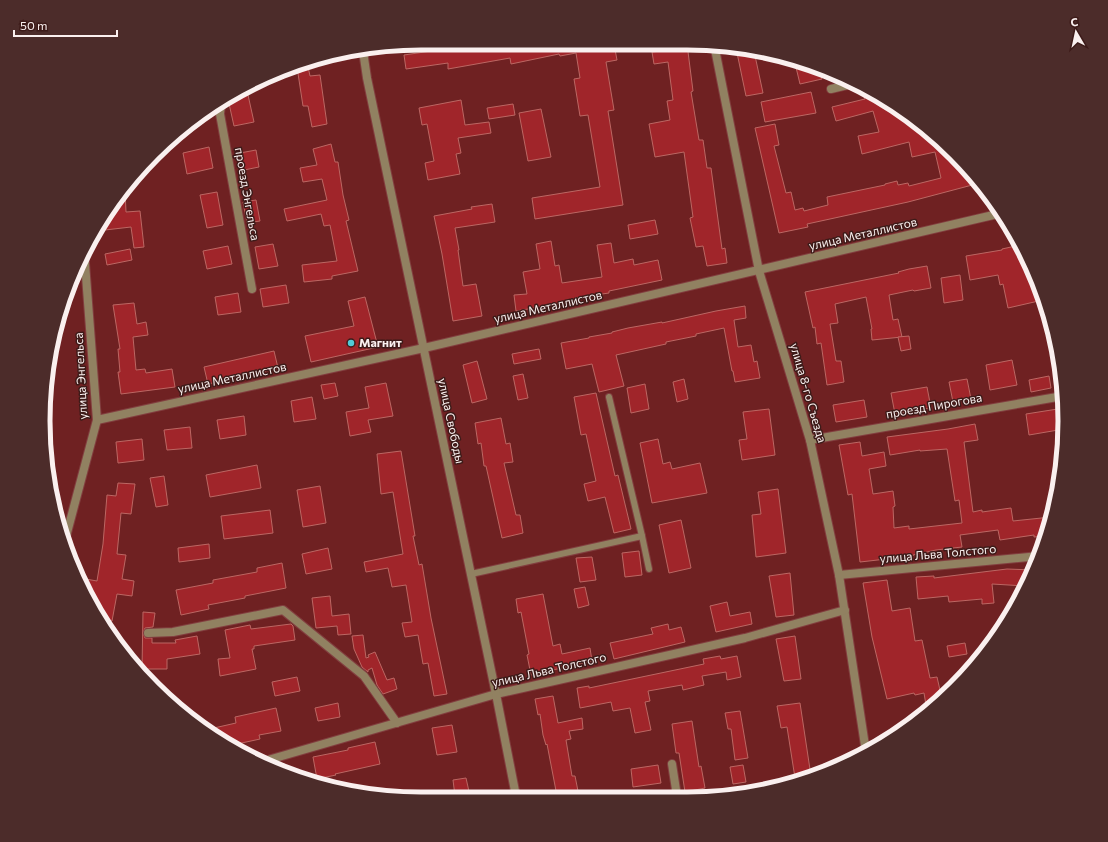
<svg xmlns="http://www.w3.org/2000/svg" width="1108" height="842" viewBox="0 0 1108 842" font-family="Commissioner,sans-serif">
<rect width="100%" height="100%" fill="#6f2122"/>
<g fill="#a0252a" stroke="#bc6763">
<path d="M437,43H456L457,49L487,44L486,43L614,44L617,60L606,62L614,110L608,111L623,205L535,219L532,198L600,187L588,115L580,116L574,79L580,78L576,53L560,56L559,54L511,64L510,58L448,69V63L406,69L404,55L438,50Z"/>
<path d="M669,44H687L693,91L691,92L699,140H703L707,168H711L722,249L725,248L727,263L707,266L703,246L696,247L690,218L693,217L684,152L655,157L649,124L670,120L667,101L673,100L668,62L654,64L652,52L670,50Z"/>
<path d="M736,48L754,51L763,93L746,96Z"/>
<path d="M794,59L819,69L822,79L800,84Z"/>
<path d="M307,62L310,76L320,75L327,124L312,127L308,106H303L297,67Z"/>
<path d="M811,92L816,113L765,122L761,102Z"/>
<path d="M874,94L917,121L976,184L908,202L807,224L808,227L779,233L755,128L775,124L779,145L774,146L786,193L791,192L795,210L803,208L804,211L828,205L827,197L885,185V184L897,181L898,185L908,183L909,186L941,178L935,152L912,157L909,142L862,154L858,136L879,132L873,111L836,121L832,107L865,99L864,97Z"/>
<path d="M248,95L254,122L234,126L228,99Z"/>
<path d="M461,100L465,125L489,122L491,133L458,138L461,153L456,154L460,174L428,180L425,163L434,161L427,124L422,125L419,108Z"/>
<path d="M513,104L515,115L489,119L487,108Z"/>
<path d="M541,109L551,157L528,161L519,113Z"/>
<path d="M331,144L335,162H338L343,195L349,220L346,221L358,271L332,276V279L304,282L302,265L337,261L330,225L324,226L321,214L287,221L284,209L327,200L322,179L303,182L300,168L317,165L313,149Z"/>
<path d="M209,147L213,168L187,174L183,153Z"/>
<path d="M256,150L259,167L244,170L240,153Z"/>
<path d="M125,190L126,212L140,211L144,247L134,248L131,227L105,230L104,221Z"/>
<path d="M217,192L223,225L207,228L200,195Z"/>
<path d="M256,200L260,221L247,223L243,202Z"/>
<path d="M492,204L495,222L455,228L459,250H458L463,286L476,284L482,316L453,321L442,254L434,216L472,209L471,207Z"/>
<path d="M655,220L658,234L630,239L628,225Z"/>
<path d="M551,241L555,266L559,265L562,283L602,277L597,245L611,243L614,263L633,259L634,265L658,260L662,280L609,291V293L575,298L576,301L516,311L514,295L527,294L523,272L540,269L536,244Z"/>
<path d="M273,244L278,266L259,269L255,247Z"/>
<path d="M1020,245L1036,276L1043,300L1008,308L1003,284L1000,285L998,275L970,280L966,256L1002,250V249Z"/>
<path d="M228,246L232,264L207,269L203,251Z"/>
<path d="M130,249L132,260L107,265L105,254Z"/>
<path d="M927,266L931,288L914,291L913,290L889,295L893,320L898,319L902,337L872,340L871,329H872L866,297L835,304L838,323L830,324L836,361H841L844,382L827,385L821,343L817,344L815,327L813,328L805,292L899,273L898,272L909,269Z"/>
<path d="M960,275L963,300L944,303L941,278Z"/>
<path d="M286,285L289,303L263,307L260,289Z"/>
<path d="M238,293L241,312L218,315L215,297Z"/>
<path d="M365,297L378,347L311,362L305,336L354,326L348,301Z"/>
<path d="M134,303L137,324L146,322L148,335L133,337L136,370L145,369L146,373L172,369L175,387L121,394L118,372H120L118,349H120L113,305Z"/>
<path d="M745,306L746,318L734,320L738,347L751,345L754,362L757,361L760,378L735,382L733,371H732L724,328L696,334V336L666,342V344L616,355L624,386L599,392L592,364L566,369L561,343L589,338V337L612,333V332L628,328L662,322V323L716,311Z"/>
<path d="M909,336L911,349L901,351L898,337Z"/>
<path d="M539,349L541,359L514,364L512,354Z"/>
<path d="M274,351L278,368L262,372V371L208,384L204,367Z"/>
<path d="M1012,360L1017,385L990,390L986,365Z"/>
<path d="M477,361L487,399L472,403L463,365Z"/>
<path d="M523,374L528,398L518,400L513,376Z"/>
<path d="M1049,376L1051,388L1031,392L1029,380Z"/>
<path d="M684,379L688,399L677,402L673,382Z"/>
<path d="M967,379L971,399L953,402L949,382Z"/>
<path d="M335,383L338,396L324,399L321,385Z"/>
<path d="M386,383L393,416L368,420L371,432L350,436L346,412L369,408L365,387Z"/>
<path d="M645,384L649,409L631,413L627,388Z"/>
<path d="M927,387L931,408L895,414L891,393Z"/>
<path d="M596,393L615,476L618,475L631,529L614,533L605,497L588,501L584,484L596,481L586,434L581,435L574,397Z"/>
<path d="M312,397L316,419L294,422L291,401Z"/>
<path d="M864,400L867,417L836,422L833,405Z"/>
<path d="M1064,408V429L1029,435L1026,414Z"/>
<path d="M769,409L775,455L742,460L739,440L747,439L743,412Z"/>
<path d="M244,416L246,435L220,439L217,420Z"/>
<path d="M501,418L506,444L510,443L513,462L504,463L516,515H520L523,533L502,538L486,466H484L481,443L478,444L475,423Z"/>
<path d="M975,424L978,440L964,442L973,512L982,510V512L1011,508L1013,521L1051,517L1045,536L1034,537V535L1000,540L998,530L960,535L962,547L936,550L913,555V556L860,562L852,494L848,495L839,445L860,442L862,456L884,452L886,466L869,469L873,494L893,491L895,506L893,507L894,528L909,526V529L962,523L959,500L955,501L947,449L920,451V450L890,455L887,437L948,429Z"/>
<path d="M190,427L192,448L167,450L164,430Z"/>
<path d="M142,439L144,460L118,463L116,442Z"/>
<path d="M658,439L663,464L670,462L672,469L700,463L707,493L652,503L640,443Z"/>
<path d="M401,451L415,536H413L419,565L422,564L431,618L447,694L434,696L428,663L423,664L418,635L405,637L402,623L412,622L406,585L392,587L388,568L366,572L364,562L403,554L393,492L381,494L377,454Z"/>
<path d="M257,465L261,488L210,497L206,475Z"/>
<path d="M164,476L168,505L156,507L150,478Z"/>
<path d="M118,483L135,484L131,514L121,513L117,554L126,555L122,579L134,581L132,596L117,594L112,621L101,619L80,578L97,581L103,544L107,495L116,496Z"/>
<path d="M320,486L326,523L303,527L297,490Z"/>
<path d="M778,489L786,553L756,557L752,515L761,514L758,492Z"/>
<path d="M270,510L273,533L224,539L221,516Z"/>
<path d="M681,520L691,568L669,573L659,525Z"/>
<path d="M209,544L210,558L179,562L178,548Z"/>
<path d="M328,548L332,569L306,574L302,554Z"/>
<path d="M639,551L642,575L625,577L622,553Z"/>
<path d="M592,557L596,580L580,582L576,558Z"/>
<path d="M282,563L286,588L245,596V598L208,605L209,609L181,615L176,590L213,583V580L257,572V568Z"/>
<path d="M1007,569L1034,570L1025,586L992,584L994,603L982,604V599L949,602L948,596L918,599L916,577L934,576V578Z"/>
<path d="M790,573L794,615L776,617L769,576Z"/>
<path d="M887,580L892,611L910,608L915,641L922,640L930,678L937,677L942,699L936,703L926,705L924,693L915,695L914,693L887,699L872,637L863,583Z"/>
<path d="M585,587L589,605L578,608L574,589Z"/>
<path d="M543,594L553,646L560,644L562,654L590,648L592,661L531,675L527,655L529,654L521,612L518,613L516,599Z"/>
<path d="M330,596L332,616L349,614L351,634L338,635L337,626L316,628L312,598Z"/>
<path d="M727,602L730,616L750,612L752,624L716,632L710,606Z"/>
<path d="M143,612L155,613L153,627L145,628L143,633L145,638H152V643H176L175,640L197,636L200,654L167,659V669H142Z"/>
<path d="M291,624L293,626L295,640L254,646V649H252L256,669L220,676L218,659L230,658L225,630L250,625L251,629Z"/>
<path d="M668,624L669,630L681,627L685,642L614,659L610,643L653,634L651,628Z"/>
<path d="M363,635L366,658L369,657L368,655L375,652L387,680L394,678L397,689L383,694L377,685L372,668L368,670V672L362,667L354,649L352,636Z"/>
<path d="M795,636L801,679L784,681L776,639Z"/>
<path d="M965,643L967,654L949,657L947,646Z"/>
<path d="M720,656L721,659L737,656L741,677L727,680L726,672L702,676L704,685L683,690L682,685L648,691L650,701L645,702L651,730L635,733L630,708L613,711L611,702L580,708L577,688L589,686V688L704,664L703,659Z"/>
<path d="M297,677L300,691L275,696L272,682Z"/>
<path d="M553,696L558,723L582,718L583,729L569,731L571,739L566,740L572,776H575L579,796H557L547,744L546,745L543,735L540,714L538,715L535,699Z"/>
<path d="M338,703L340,717L318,721L315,708Z"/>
<path d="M800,703L811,776L795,778L787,727L781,728L777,706Z"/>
<path d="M276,708L281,731L259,735L260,739L228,746L216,737L214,728L236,723L235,717Z"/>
<path d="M740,711L748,758L735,760L731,729H728L725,713Z"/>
<path d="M692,721L699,767L701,766L705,788L685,792L679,753H676L672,724Z"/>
<path d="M452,725L457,752L437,755L432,728Z"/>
<path d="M375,742L380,764L335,774L336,775L317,779L313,757L348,750V748Z"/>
<path d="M658,765L661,783L633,787L631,769Z"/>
<path d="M743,765L746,782L733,784L730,767Z"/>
<path d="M466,778L470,796H455L453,780Z"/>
</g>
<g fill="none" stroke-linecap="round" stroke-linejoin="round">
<defs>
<g id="service">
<path d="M609,397L642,536"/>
<path d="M471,574L642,536L649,569"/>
</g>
<g id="minor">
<path d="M714,44L759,271L810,440L839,575L866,752"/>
<path d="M831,89L856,83"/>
<path d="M221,103L220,114L252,289"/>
<path d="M97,420L424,348L1002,213"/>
<path d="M810,440L1063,396"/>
<path d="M64,544L97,420L84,250"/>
<path d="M839,575L1039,556"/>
<path d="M148,633L173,632L283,610L364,676L397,723"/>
<path d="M261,762L496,694L745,638L845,610"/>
<path d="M672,764L677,796"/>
</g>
<path id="tertiary" d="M363,51L367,78L496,694L516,796"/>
</defs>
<use href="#service" stroke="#823e3f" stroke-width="8"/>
<use href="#minor" stroke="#823e3f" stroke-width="10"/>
<use href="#tertiary" stroke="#823e3f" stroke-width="10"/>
<use href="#service" stroke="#918161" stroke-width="6"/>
<use href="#minor" stroke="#918161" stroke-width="8"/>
<use href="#tertiary" stroke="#918161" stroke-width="8"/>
</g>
<circle fill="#52cbd7" stroke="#3d1b19" stroke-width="1.5" cx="351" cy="343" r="4"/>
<g text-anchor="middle" stroke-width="3" stroke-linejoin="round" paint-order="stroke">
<g font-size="12" fill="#faf0ef" stroke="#3d1b19">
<text transform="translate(247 194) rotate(80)" y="4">проезд Энгельса</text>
<text transform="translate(863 234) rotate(-13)" y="4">улица Металлистов</text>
<text transform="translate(548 307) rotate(-13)" y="4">улица Металлистов</text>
<text transform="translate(81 376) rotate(-93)" y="4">улица Энгельса</text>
<text transform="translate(232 378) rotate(-12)" y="4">улица Металлистов</text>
<text transform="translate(808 393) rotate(74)" y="4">улица 8-го Съезда</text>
<text transform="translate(934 406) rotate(-10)" y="4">проезд Пирогова</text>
<text transform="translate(451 421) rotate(78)" y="4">улица Свободы</text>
<text transform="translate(938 554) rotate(-5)" y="4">улица Льва Толстого</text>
<text transform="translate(549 670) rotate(-13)" y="4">улица Льва Толстого</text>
</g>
<g font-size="12" font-weight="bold" fill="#faf0ef" stroke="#3d1b19" text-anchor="start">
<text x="359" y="347">Магнит</text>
</g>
</g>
<path d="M0 0H1108V842H0ZM421 50H687A371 371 0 0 1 1058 421V421A371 371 0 0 1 687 792H421A371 371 0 0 1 50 421V421A371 371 0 0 1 421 50Z" fill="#4c2c2a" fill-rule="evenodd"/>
<path fill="none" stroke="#faf0ef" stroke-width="5" d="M421 50H687A371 371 0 0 1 1058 421V421A371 371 0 0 1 687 792H421A371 371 0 0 1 50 421V421A371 371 0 0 1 421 50Z"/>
<g transform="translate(1076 32) rotate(351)" stroke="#3d1b19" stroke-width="3" paint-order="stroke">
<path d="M0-3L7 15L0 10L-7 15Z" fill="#faf0ef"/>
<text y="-6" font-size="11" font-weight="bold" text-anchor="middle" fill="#faf0ef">С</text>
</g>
<path d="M14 30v6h103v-6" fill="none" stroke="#faf0ef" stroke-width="2"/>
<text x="20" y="30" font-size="12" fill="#faf0ef" stroke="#3d1b19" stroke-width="3" paint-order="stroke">50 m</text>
</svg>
